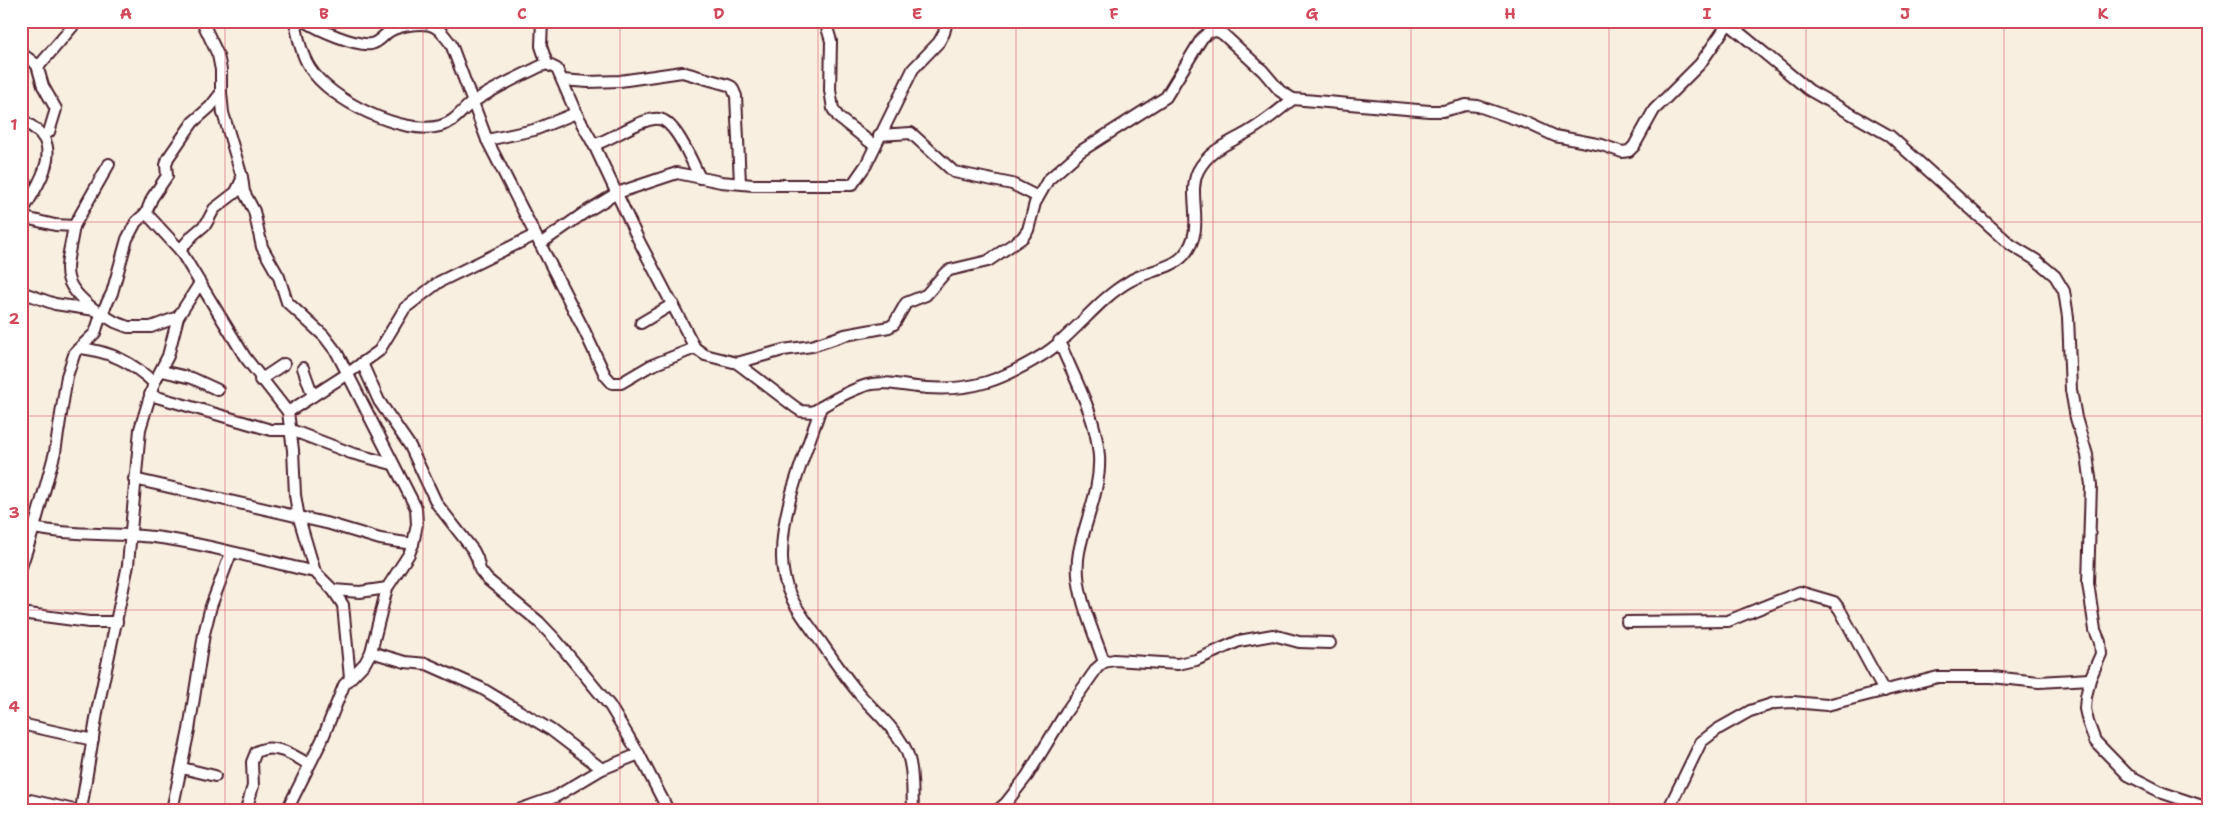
<svg xmlns="http://www.w3.org/2000/svg" width="2229" height="831" viewBox="0 0 2229 831" font-family="'Shantell Sans',sans-serif">
<rect width="100%" height="100%" fill="#f8efe1"/>
<filter id="ink" filterUnits="userSpaceOnUse"><feTurbulence type="fractalNoise" baseFrequency=".02" numOctaves="2"/><feDisplacementMap in="SourceGraphic" scale="10" xChannelSelector="R" yChannelSelector="G"/><feConvolveMatrix kernelMatrix="1 2 1 2 8 2 1 2 1" color-interpolation-filters="sRGB"/></filter>
<g filter="url(#ink)">
<g fill="none" stroke-linecap="round" stroke-linejoin="round">
<defs>
<g id="street">
<path d="M202,21L218,55L221,70V93L223,113L242,177L244,192L254,211L262,247L279,277L287,302L324,336L337,353L416,508L417,524L413,544L409,554L387,588L371,652L365,663L344,685L322,740L287,810"/>
<path d="M295,21C298,37 301,54 310,68C330,100 403,136 440,126C456,122 461,110 473,102C494,88 518,77 541,66L547,64L557,69L576,113L594,145L639,241L695,348"/>
<path d="M305,21C319,30 355,46 371,44C380,42 383,35 390,31C400,25 424,21 435,27C442,31 446,38 451,44L487,140L585,332L605,375L612,383H621L650,366L695,348L705,355L737,363L795,407L801,411L813,412C829,402 848,391 867,385C886,380 907,387 927,388C974,391 1001,380 1041,356C1074,336 1096,300 1130,281C1146,271 1172,269 1184,255C1207,228 1186,196 1198,171C1209,150 1229,143 1248,132C1264,123 1279,110 1293,99"/>
<path d="M542,21L541,46L547,64"/>
<path d="M825,21L831,41L830,90L833,109L839,118L875,146"/>
<path d="M1729,24L1809,90L1890,136L2011,245L2036,260L2055,276L2064,291L2068,317L2071,390L2076,418L2087,455L2091,485L2088,583L2095,630L2100,642L2101,654L2090,679L2086,697L2085,709L2088,722L2095,741L2128,775L2163,793L2208,808"/>
<path d="M21,53L37,65L43,86L56,109L49,132L42,136"/>
<path d="M38,67L73,26"/>
<path d="M562,80L588,82L620,81L682,72L728,85L732,87L736,96L740,183"/>
<path d="M221,93L210,107L193,122L168,158L166,165L167,176L152,198L146,213L180,250L245,357L288,412L293,450L295,495L299,518L315,572L333,590L343,605L350,678"/>
<path d="M21,119C28,124 39,130 43,137C58,160 32,194 21,214"/>
<path d="M879,135L911,133L954,172L1012,184L1038,197"/>
<path d="M487,140L534,130L576,113"/>
<path d="M594,145C610,139 624,130 640,123C646,121 652,118 659,119C676,121 693,164 700,178"/>
<path d="M21,217L55,225L74,226C67,269 56,280 95,310"/>
<path d="M74,226L109,164"/>
<path d="M540,244L584,213L617,193L677,173L721,182L753,185H852L866,165L913,69L939,42L944,33L947,21"/>
<path d="M180,250L193,235L206,224L214,209L236,192L242,179"/>
<path d="M21,292L55,304L95,310L115,322L128,327H151L178,317"/>
<path d="M641,323L673,304"/>
<path d="M1059,341C1074,378 1096,415 1099,456C1101,490 1085,520 1079,552C1072,588 1093,629 1104,662"/>
<path d="M81,348C111,352 132,362 154,383"/>
<path d="M362,363L379,401L410,446L437,504L473,550L477,558L480,570L487,579L539,622L556,640L610,706L639,754L668,810"/>
<path d="M737,363L783,350L812,346L845,335L889,327L894,324L906,303L926,295L945,273L950,270L988,261L1022,238L1028,230L1035,203L1048,180L1081,151L1166,97L1202,38L1209,32L1218,31L1224,35L1263,71L1280,91L1293,99L1429,111H1443L1466,105L1478,106L1527,123L1555,136L1602,145L1622,152L1629,151L1634,146L1654,110L1700,64L1730,21"/>
<path d="M303,368L313,396"/>
<path d="M162,371L192,378L218,390"/>
<path d="M260,380L284,364"/>
<path d="M150,395L271,430H291L351,453L392,464"/>
<path d="M821,407C806,454 782,504 782,554C781,592 800,613 821,642C834,661 847,680 862,697C877,713 893,727 904,746C914,763 912,790 913,810"/>
<path d="M288,412L347,374L379,351L405,308L439,282L535,235"/>
<path d="M134,479L330,524L380,539L413,544"/>
<path d="M21,525C66,537 109,532 154,537C208,544 261,560 315,572"/>
<path d="M21,567L34,528L55,452L67,376L75,352L95,333L101,315L112,293L127,239L136,222L146,213"/>
<path d="M333,590L360,592L387,588"/>
<path d="M21,613L89,622H117"/>
<path d="M1627,622L1728,621L1800,592L1834,602L1840,610L1884,691"/>
<path d="M371,652L405,662L427,664L481,688L551,730L602,769"/>
<path d="M21,724L93,740"/>
<path d="M182,768L215,776"/>
<path d="M21,798L74,810"/>
<path d="M81,810L98,707L128,565L140,429L154,383L168,356L178,317L200,283"/>
<path d="M172,810L189,730L204,634L211,606L231,553"/>
<path d="M246,810L253,786L252,762L256,752C273,742 294,755 308,764"/>
<path d="M518,810L555,797L602,769L639,754"/>
<path d="M998,810L1006,803L1027,776L1066,712L1097,668L1104,662L1114,660L1178,664L1196,660L1239,641L1273,635L1299,642L1330,643"/>
<path d="M1668,810L1701,742L1718,729L1750,711L1775,703L1793,702L1827,705L1938,677H1992L2039,682L2090,679"/>
</g>
</defs>
<use href="#street" stroke="#4a1f2b" stroke-width="14"/>
<use href="#street" stroke="#fff" stroke-width="10"/>
</g>
</g>
<path fill="none" stroke="#d1495b" stroke-width="1" stroke-opacity="0.55" d="M225,21V810M423,21V810M620,21V810M818,21V810M1016,21V810M1213,21V810M1411,21V810M1609,21V810M1806,21V810M2004,21V810M21,222H2208M21,416H2208M21,610H2208"/>
<rect width="2229" height="831" fill="none" stroke="#fff" stroke-width="55"/>
<rect x="28" y="28" width="2174" height="776" fill="none" stroke="#d1495b" stroke-width="2"/>
<g font-size="16" text-anchor="middle" font-weight="bold" fill="#d1495b">
<text x="126" y="19">A</text>
<text x="324" y="19">B</text>
<text x="522" y="19">C</text>
<text x="719" y="19">D</text>
<text x="917" y="19">E</text>
<text x="1114" y="19">F</text>
<text x="1312" y="19">G</text>
<text x="1510" y="19">H</text>
<text x="1707" y="19">I</text>
<text x="1905" y="19">J</text>
<text x="2103" y="19">K</text>
<text x="14" y="130">1</text>
<text x="14" y="324">2</text>
<text x="14" y="518">3</text>
<text x="14" y="712">4</text>
</g>
</svg>
